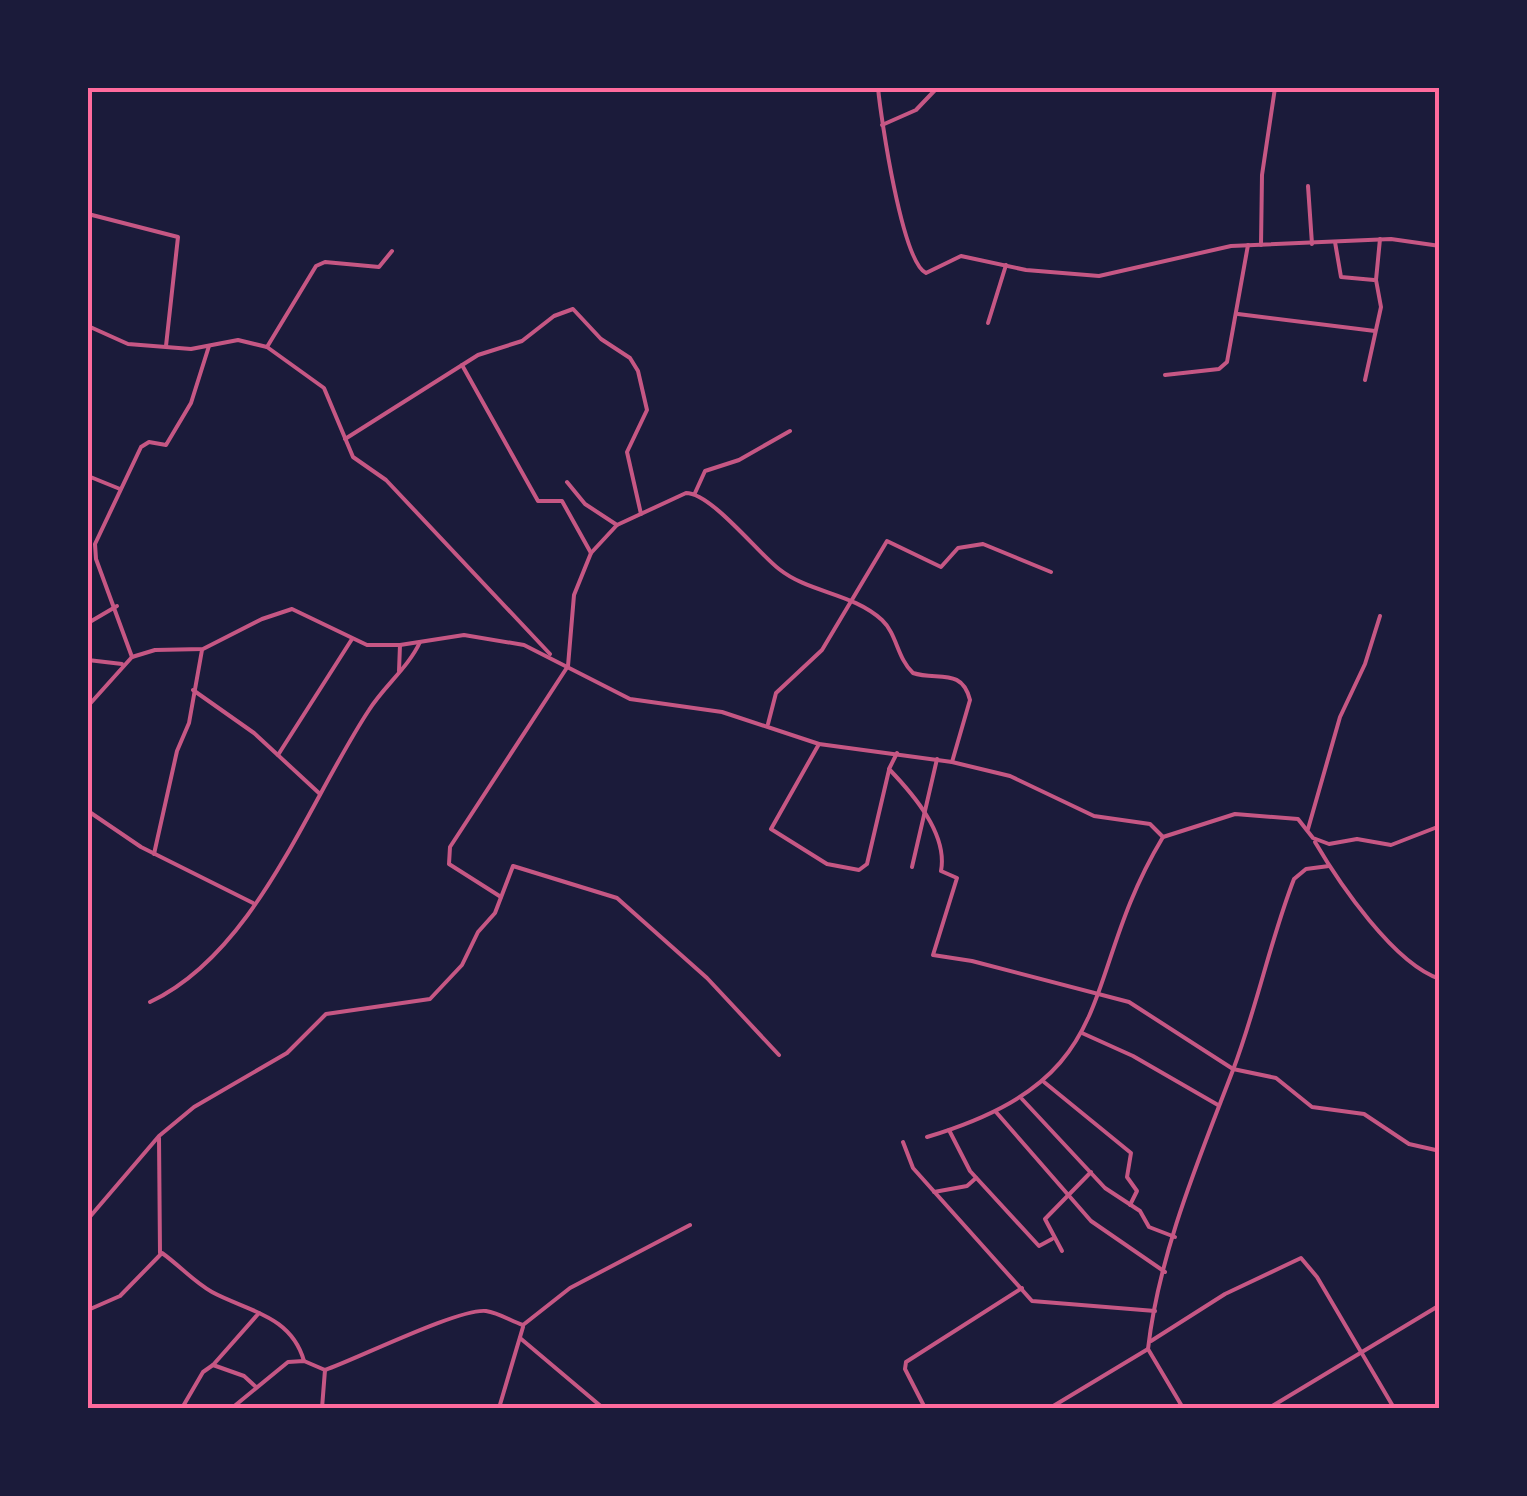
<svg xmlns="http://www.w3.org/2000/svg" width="1527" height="1496" viewBox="0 0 1527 1496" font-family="Jost,sans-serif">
<rect width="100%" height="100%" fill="#1b1b3a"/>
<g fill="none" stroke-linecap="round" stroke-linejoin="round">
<g stroke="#c65784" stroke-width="4">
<path d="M878,88C881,118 902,262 926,273L961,256L1026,270L1099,276L1231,246L1391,239L1440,246"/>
<path d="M882,125L916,110L937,88"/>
<path d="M1308,186L1312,244"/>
<path d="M92,215L178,237L166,346"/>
<path d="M1335,242L1341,277L1374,280"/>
<path d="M1261,245L1262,175L1275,88"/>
<path d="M1238,314L1375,331"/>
<path d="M988,323L1006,265"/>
<path d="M88,326L128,344L191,349L238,340L267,347L324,388L353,457L386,480L550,654"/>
<path d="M267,347L316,266L325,262L379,267L392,251"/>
<path d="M462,365L538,501H562L591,553"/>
<path d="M1165,375L1219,369L1227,362L1248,245"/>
<path d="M1365,380L1381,307L1376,280L1380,239"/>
<path d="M345,439L478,355L522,341L554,316L573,309L601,339L630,358L638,371L647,410L627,452L641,514"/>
<path d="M88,476L120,489"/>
<path d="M567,482L585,504L617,525"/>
<path d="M695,493L705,471L739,460L790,431"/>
<path d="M88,623L117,606"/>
<path d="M132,657L96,559L95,544L141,447L149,442L166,445L191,403L209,346"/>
<path d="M88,660L122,664"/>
<path d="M399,671L400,645"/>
<path d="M193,690L254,733L320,794"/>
<path d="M88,706L132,657L155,650L203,649L262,619L292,609L367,645H400L464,635L524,645L630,699L722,712L819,744L952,762L1010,776L1094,816L1150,824L1163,837"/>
<path d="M768,724L776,693L822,650L887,541L941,567L958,548L983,544L1051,572"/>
<path d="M819,744L771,829L827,864L859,870L867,864L889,770"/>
<path d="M897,753L889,769C913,794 948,834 941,871L957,878L933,955L972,961L1129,1002L1233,1069L1276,1078L1312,1107L1364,1114L1409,1144L1440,1151"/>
<path d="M278,755L352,639"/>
<path d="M88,811L141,847L253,903"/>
<path d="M1308,829L1340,717L1365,664L1380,616"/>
<path d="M1315,842C1339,883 1394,964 1440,979"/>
<path d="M154,854L177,751L189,723L202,650"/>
<path d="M912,867L937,759"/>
<path d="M501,897L449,864L450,847L568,666L574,595L591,553L617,525L686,493C711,493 757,552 779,569C809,593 853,593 882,620C897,634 897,658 913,673C937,681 962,667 970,700L952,762"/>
<path d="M150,1002C256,952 307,804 369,710C384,686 408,668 420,642"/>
<path d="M1082,1033L1133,1056L1218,1105"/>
<path d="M1044,1082L1131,1153L1127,1177L1137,1191L1130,1205"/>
<path d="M1022,1099L1105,1188L1140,1211L1149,1227L1175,1237"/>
<path d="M996,1112L1091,1221L1165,1272"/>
<path d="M949,1130L970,1171L1039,1246L1052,1239"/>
<path d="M927,1137C1129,1076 1075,983 1163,837L1235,814L1298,819L1313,838L1329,844L1357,839L1391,845L1440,826"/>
<path d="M159,1138L160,1253"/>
<path d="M903,1142L913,1168L1032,1301L1155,1311"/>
<path d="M934,1192L967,1186L976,1178"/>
<path d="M88,1219L159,1136L194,1107L287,1053L326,1014L430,999L462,965L478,932L495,913L513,866L617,898L707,978L779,1055"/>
<path d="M1062,1251L1045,1219L1091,1172"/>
<path d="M88,1310L120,1296L162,1253C179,1265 194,1282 212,1292C247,1311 291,1315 304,1361"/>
<path d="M520,1338L603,1408"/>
<path d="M1151,1341L1225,1294L1301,1258L1317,1277L1394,1408"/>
<path d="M213,1365L259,1313"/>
<path d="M182,1408L203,1372L213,1365L244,1376L256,1387"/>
<path d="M232,1408L288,1362L304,1361L325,1370C357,1359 459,1308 486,1311C499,1313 511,1321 523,1325L570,1288L690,1225"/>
<path d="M322,1408L325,1370"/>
<path d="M499,1408L523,1327"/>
<path d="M925,1408L905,1369L906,1362L1022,1288"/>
<path d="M1050,1408L1148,1349"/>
<path d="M1183,1408L1148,1349C1159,1253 1199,1159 1233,1070C1257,1007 1270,941 1294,879L1306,869L1329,866"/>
<path d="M1269,1408L1440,1305"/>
</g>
</g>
<rect width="1527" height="1496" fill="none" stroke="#1b1b3a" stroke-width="180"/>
<rect x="90" y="90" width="1347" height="1316" fill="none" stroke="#ff6b9d" stroke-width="4"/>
</svg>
